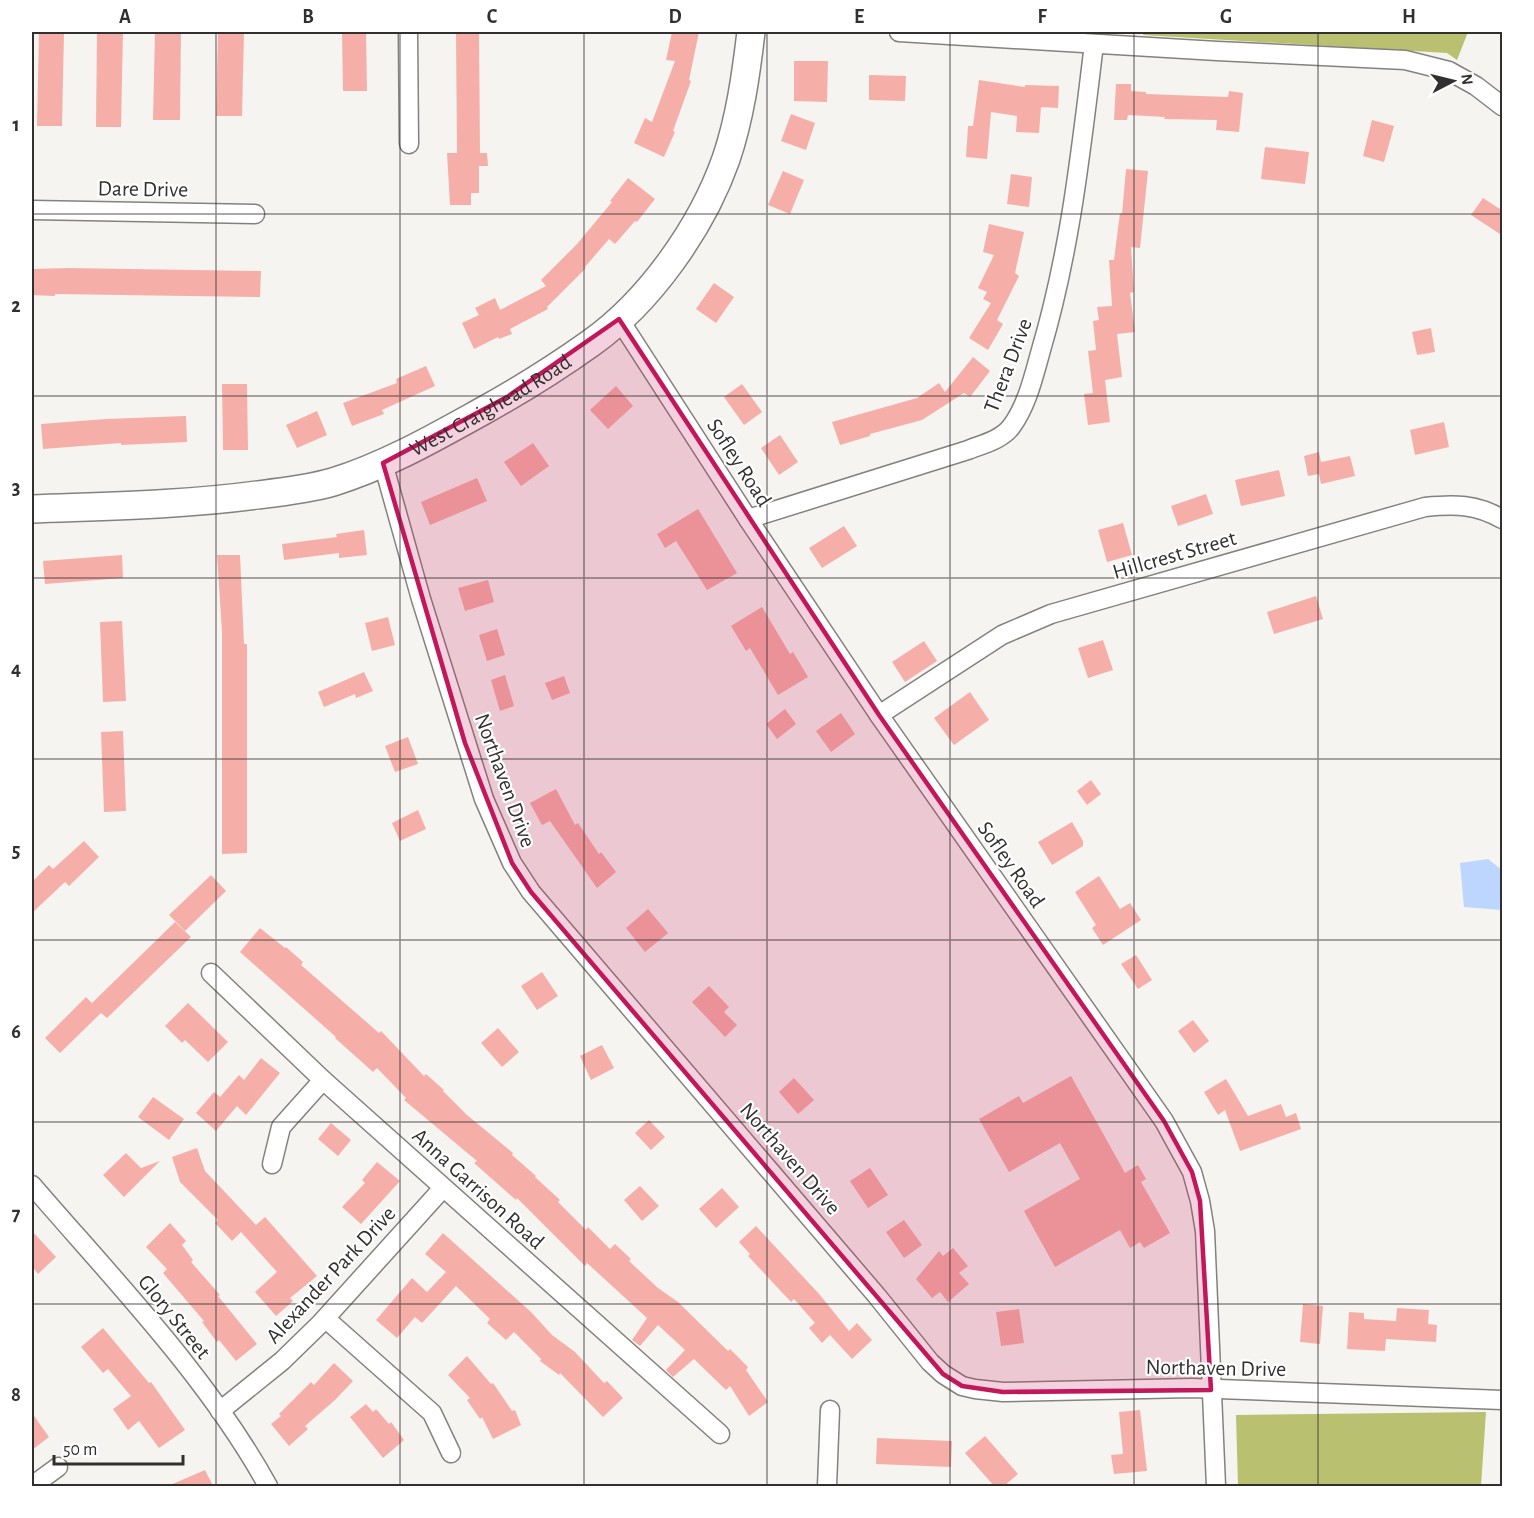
<svg xmlns="http://www.w3.org/2000/svg" width="1534" height="1518" viewBox="0 0 1534 1518" font-family="'Alegreya Sans',sans-serif">
<rect width="100%" height="100%" fill="#f6f4f1"/>
<g fill="#b9c070">
<path d="M1143,32H1468L1457,60L1447,53L1143,35Z"/>
<path d="M1486,1412L1481,1486H1238L1236,1415Z"/>
</g>
<path fill="#bcd6fe" d="M1488,859L1502,870V910L1464,907L1460,863Z"/>
<g fill="#f5afa8">
<path d="M39,32H64L62,126H37Z"/>
<path d="M97,32H123L121,127H96Z"/>
<path d="M155,32H181L180,120H153Z"/>
<path d="M218,32H244L242,116H216Z"/>
<path d="M342,32H366L367,91H343Z"/>
<path d="M456,32H479L480,153H487L488,166H479V193H471V205H450L447,153H457Z"/>
<path d="M672,32H699L689,80L691,81L673,131L675,132L664,157L634,143L645,118L652,122L675,61L666,60Z"/>
<path d="M794,61H828L827,102L794,101Z"/>
<path d="M869,75L906,76L905,101L869,100Z"/>
<path d="M979,80L1025,87V85L1059,86L1058,108L1041,107L1039,133L1016,132L1017,116L991,112L987,159L966,157L968,126H973Z"/>
<path d="M1116,84H1131V91L1146,92V94L1228,97L1229,91L1243,93L1239,132L1216,130L1217,120L1164,119L1165,117L1128,115L1127,120H1114Z"/>
<path d="M791,114L815,123L806,150L781,141Z"/>
<path d="M1372,120L1394,126L1384,162L1363,156Z"/>
<path d="M1265,147L1309,152L1305,184L1261,179Z"/>
<path d="M1126,169L1148,171L1140,248L1131,247L1134,292L1130,293L1135,332L1117,334L1122,377L1105,380L1110,422L1088,425L1084,394L1093,393L1088,351L1096,350L1093,321L1099,320L1097,307L1112,306L1109,260H1114L1120,213L1122,214Z"/>
<path d="M783,171L804,180L790,214L768,205Z"/>
<path d="M1011,174L1032,177L1029,207L1007,204Z"/>
<path d="M628,178L655,199L637,222L635,221L615,244L609,239L585,267L586,268L547,307L548,309L510,329L512,334L499,339L498,337L474,349L462,323L479,315L475,308L495,298L500,310L546,286L541,280L577,244L612,202L610,201Z"/>
<path d="M1483,198L1503,211V236L1471,215Z"/>
<path d="M989,224L1024,232L1015,273L1019,276L997,320L1003,324L988,350L969,338L991,303L983,299L987,292L978,288L994,255L983,252Z"/>
<path d="M68,268L261,271L260,297L55,294V296L32,295V269Z"/>
<path d="M714,283L734,297L716,323L696,309Z"/>
<path d="M1431,328L1435,352L1417,355L1412,332Z"/>
<path d="M973,357L990,371L970,397L964,393L922,420L870,434V436L840,445L832,422L917,398L939,383L945,392Z"/>
<path d="M426,366L435,386L382,410L384,414L352,426L343,403L397,383L396,379Z"/>
<path d="M222,384H247L248,450H223Z"/>
<path d="M742,384L762,412L744,425L724,397Z"/>
<path d="M616,386L633,406L608,429L590,410Z"/>
<path d="M317,411L327,435L297,448L286,425Z"/>
<path d="M186,416L187,442L121,445V443L43,449L41,424L106,419Z"/>
<path d="M1444,422L1449,447L1415,455L1410,430Z"/>
<path d="M780,435L798,462L779,475L761,448Z"/>
<path d="M533,443L549,466L521,486L504,462Z"/>
<path d="M1319,452L1321,462L1350,456L1355,476L1321,484L1319,474L1308,476L1304,456Z"/>
<path d="M1279,470L1285,496L1241,506L1235,480Z"/>
<path d="M477,478L487,501L430,525L421,502Z"/>
<path d="M1206,494L1213,514L1178,526L1171,506Z"/>
<path d="M698,509L737,573L707,590L676,541L665,548L657,534Z"/>
<path d="M1123,523L1132,555L1107,562L1098,530Z"/>
<path d="M844,526L857,546L822,568L809,548Z"/>
<path d="M364,530L367,555L339,558V553L284,560L282,544L337,537L336,534Z"/>
<path d="M122,555L123,578L45,584L43,561Z"/>
<path d="M217,555H240L244,644H247V853L222,854V632Z"/>
<path d="M488,580L494,602L465,611L458,588Z"/>
<path d="M1316,596L1323,619L1274,634L1267,612Z"/>
<path d="M762,607L790,654L793,652L808,677L778,695L750,648L746,651L731,626Z"/>
<path d="M388,617L395,645L372,651L365,623Z"/>
<path d="M122,621L126,701L103,702L100,622Z"/>
<path d="M497,629L505,655L487,661L479,635Z"/>
<path d="M1103,640L1113,670L1088,678L1078,648Z"/>
<path d="M924,641L937,661L905,682L892,662Z"/>
<path d="M364,672L373,691L356,698L355,694L324,707L318,692Z"/>
<path d="M505,675L514,706L500,711L491,680Z"/>
<path d="M564,676L570,693L552,700L545,683Z"/>
<path d="M970,692L989,720L954,745L934,718Z"/>
<path d="M785,709L796,724L777,739L766,724Z"/>
<path d="M841,713L855,734L831,752L816,731Z"/>
<path d="M123,731L126,811L104,812L101,732Z"/>
<path d="M408,737L418,764L395,772L385,746Z"/>
<path d="M1091,780L1101,794L1087,805L1077,791Z"/>
<path d="M556,789L575,825L578,823L599,854L601,852L616,872L597,888L550,821L542,825L530,803Z"/>
<path d="M418,810L426,829L400,841L392,823Z"/>
<path d="M1072,822L1083,841V846L1052,865L1038,842Z"/>
<path d="M84,841L99,857L69,886L65,882L32,913V882L49,865L53,869Z"/>
<path d="M211,875L226,891L185,931L169,915Z"/>
<path d="M1099,876L1120,909L1130,903L1141,920L1103,945L1092,928L1096,925L1075,892Z"/>
<path d="M648,909L668,933L645,952L626,928Z"/>
<path d="M175,922L191,937L107,1018L101,1013L60,1053L45,1038L86,997L92,1003Z"/>
<path d="M260,928L285,948L286,947L303,962L301,965L379,1033L381,1031L424,1076L426,1074L444,1090L443,1091L467,1115L513,1153L512,1155L536,1176L535,1177L560,1200L558,1202L586,1230L588,1227L610,1249L615,1244L631,1259L629,1261L658,1288L678,1302L728,1351L730,1349L748,1367L746,1370L768,1402L749,1416L730,1386L726,1390L694,1359L673,1377L666,1370L685,1350L658,1325L640,1346L632,1340L647,1318L587,1263L585,1266L517,1198L516,1200L474,1163L477,1161L404,1100L406,1098L377,1068L373,1072L335,1038L336,1037L240,952Z"/>
<path d="M1136,955L1152,980L1138,989L1121,964Z"/>
<path d="M542,972L558,996L537,1010L521,986Z"/>
<path d="M709,986L729,1007L724,1012L737,1025L725,1037L692,1002Z"/>
<path d="M188,1003L228,1042L208,1062L185,1040L182,1043L165,1026Z"/>
<path d="M1193,1020L1209,1041L1194,1053L1178,1031Z"/>
<path d="M498,1028L519,1052L502,1067L481,1043Z"/>
<path d="M602,1045L614,1068L591,1080L580,1056Z"/>
<path d="M261,1058L280,1073L246,1115L237,1106L216,1131L196,1113L214,1092L220,1097L239,1075L244,1080Z"/>
<path d="M1071,1076L1125,1173L1138,1165L1146,1179L1141,1182L1170,1233L1144,1248L1140,1242L1130,1248L1120,1230L1055,1267L1024,1211L1080,1179L1060,1143L1009,1172L979,1119L1019,1096L1023,1103Z"/>
<path d="M794,1078L814,1100L798,1114L779,1092Z"/>
<path d="M1226,1079L1248,1116L1281,1104L1286,1117L1296,1113L1301,1129L1240,1151L1225,1110L1218,1115L1204,1092Z"/>
<path d="M153,1097L184,1119L169,1140L138,1117Z"/>
<path d="M649,1120L665,1137L651,1150L635,1133Z"/>
<path d="M331,1123L351,1140L338,1156L318,1139Z"/>
<path d="M197,1148L205,1171L256,1225L265,1217L317,1276L290,1298L293,1301L276,1316L255,1292L277,1272L241,1232L232,1241L215,1223L218,1220L180,1182L172,1157Z"/>
<path d="M126,1153L141,1168L160,1161L124,1197L103,1175Z"/>
<path d="M377,1162L400,1181L361,1224L342,1207L365,1183L362,1180Z"/>
<path d="M870,1168L888,1195L868,1208L850,1181Z"/>
<path d="M640,1186L659,1206L642,1221L624,1200Z"/>
<path d="M722,1188L739,1207L716,1228L699,1209Z"/>
<path d="M904,1220L922,1245L904,1258L886,1232Z"/>
<path d="M170,1223L186,1241L182,1245L193,1260L191,1262L220,1295L218,1296L257,1344L236,1361L219,1340L217,1342L202,1322L204,1321L163,1273L167,1269L146,1247Z"/>
<path d="M756,1226L820,1295L849,1331L857,1323L872,1340L852,1359L830,1335L822,1343L809,1328L815,1323L794,1299L791,1302L748,1256L750,1254L739,1242Z"/>
<path d="M32,1231L56,1257L38,1274L32,1266Z"/>
<path d="M443,1233L531,1312L552,1335L575,1352L604,1383L607,1381L623,1398L603,1417L560,1373L559,1375L540,1361L541,1359L514,1332L506,1340L487,1323L490,1319L456,1286L422,1323L415,1317L397,1338L376,1320L412,1278L427,1292L446,1272L425,1254Z"/>
<path d="M953,1248L968,1266L959,1273L969,1284L948,1302L940,1292L932,1298L916,1279L939,1251L943,1256Z"/>
<path d="M1303,1304L1323,1306L1320,1344L1300,1342Z"/>
<path d="M1397,1308L1429,1310L1428,1324L1437,1325L1436,1342L1386,1339L1385,1351L1347,1349L1349,1312L1364,1313V1319L1396,1321Z"/>
<path d="M1019,1309L1024,1343L1001,1346L996,1312Z"/>
<path d="M103,1328L149,1383L151,1382L185,1430L159,1448L139,1421L128,1430L113,1409L131,1396L108,1369L103,1373L81,1347Z"/>
<path d="M467,1356L491,1384L493,1383L512,1411L515,1410L521,1425L493,1439L482,1417L480,1419L467,1400L470,1398L448,1375Z"/>
<path d="M334,1363L353,1381L335,1400L305,1426L308,1429L289,1446L271,1424L281,1416L279,1414L311,1382L314,1385Z"/>
<path d="M366,1404L373,1412L376,1409L389,1424L391,1422L404,1440L383,1458L350,1417Z"/>
<path d="M1140,1410L1147,1471L1114,1474L1111,1455L1123,1454L1119,1412Z"/>
<path d="M32,1413L49,1437L32,1450Z"/>
<path d="M985,1436L1018,1474L1004,1486H994L965,1453Z"/>
<path d="M877,1438L952,1441L951,1467L876,1464Z"/>
<path d="M205,1470L213,1486H168Z"/>
</g>
<g fill="none" stroke-linecap="round" stroke-linejoin="round">
<defs>
<g id="street">
<path d="M408,32L409,144"/>
<path d="M899,32L1217,51L1405,60L1449,71L1476,86L1502,106"/>
<path d="M32,210L255,214"/>
<path d="M619,319L748,519L879,715L1164,1121L1192,1172L1200,1201L1205,1231L1216,1486"/>
<path d="M383,463L421,599L484,799L512,863L531,892L877,1296L930,1362L943,1374L962,1386L975,1389L1003,1392L1192,1388L1502,1400"/>
<path d="M748,519L968,450C983,444 1001,440 1011,427C1027,406 1034,375 1041,350C1071,248 1081,149 1094,44"/>
<path d="M879,715L1002,635L1051,614L1425,507C1455,504 1476,504 1502,519"/>
<path d="M211,973L323,1080L720,1434"/>
<path d="M272,1164L281,1127L323,1080"/>
<path d="M32,1185C113,1279 208,1377 268,1486"/>
<path d="M326,1319L432,1413L451,1453"/>
<path d="M220,1411L282,1361L320,1324L443,1188"/>
<path d="M32,1486L58,1467"/>
<path d="M827,1486L830,1410"/>
</g>
<g id="secondary">
<path id="s1" d="M32,509C107,506 183,505 257,495C282,492 309,489 333,482C385,466 434,438 481,412C519,391 556,368 591,343C650,301 702,227 726,159C740,118 746,74 751,32"/>
</g>
</defs>
<use href="#street" stroke="#84827f" stroke-width="21"/>
<use href="#secondary" stroke="#84827f" stroke-width="30"/>
<use href="#street" stroke="#fff" stroke-width="18"/>
<use href="#secondary" stroke="#fff" stroke-width="27"/>
</g>
<path fill="#c2185b" fill-opacity="0.2" stroke="#c2185b" stroke-width="4.5" stroke-linejoin="round" d="M619,319L879,715L1164,1121L1192,1172L1200,1201L1211,1390L1003,1392L962,1386L943,1374L531,892L512,863L465,743L383,463L507,397Z"/>
<path fill="none" stroke="#31302f" stroke-width="1.5" stroke-opacity="0.55" d="M216,32V1486M400,32V1486M584,32V1486M767,32V1486M950,32V1486M1134,32V1486M1318,32V1486M32,214H1502M32,396H1502M32,578H1502M32,759H1502M32,940H1502M32,1122H1502M32,1304H1502"/>
<g text-anchor="middle" stroke-width="4.5" stroke-linejoin="round" paint-order="stroke">
<g font-size="22" fill="#31302f" stroke="#fff">
<text transform="translate(143 188) rotate(1)" y="8">Dare Drive</text>
<text transform="translate(1007 365) rotate(-69)" y="8">Thera Drive</text>
<text dy="8" stroke="none"><textPath href="#s1" startOffset="478">West Craighead Road</textPath></text>
<text transform="translate(740 462) rotate(57)" y="8">Sofley Road</text>
<text transform="translate(1174 554) rotate(-16)" y="8">Hillcrest Street</text>
<text transform="translate(506 780) rotate(70)" y="8">Northaven Drive</text>
<text transform="translate(1012 864) rotate(55)" y="8">Sofley Road</text>
<text transform="translate(791 1158) rotate(49)" y="8">Northaven Drive</text>
<text transform="translate(479 1188) rotate(42)" y="8">Anna Garrison Road</text>
<text transform="translate(330 1274) rotate(-47)" y="8">Alexander Park Drive</text>
<text transform="translate(175 1316) rotate(51)" y="8">Glory Street</text>
<text transform="translate(1216 1367) rotate(1)" y="8">Northaven Drive</text>
</g>
</g>
<rect width="1534" height="1518" fill="none" stroke="#ffffff" stroke-width="66"/>
<g transform="translate(1453 81) rotate(83)" stroke="#ffffff" stroke-width="4.5" paint-order="stroke">
<path d="M0-4.5L10 22L0 15L-10 22Z" fill="#31302f"/>
<text y="-9" font-size="16" font-weight="bold" text-anchor="middle" fill="#31302f">N</text>
</g>
<path d="M54 1455v9h129v-9" fill="none" stroke="#31302f" stroke-width="3"/>
<text x="63" y="1455" font-size="18" fill="#31302f" stroke="#ffffff" stroke-width="4.5" paint-order="stroke">50 m</text>
<rect x="33" y="33" width="1468" height="1452" fill="none" stroke="#31302f" stroke-width="2"/>
<g font-size="20" text-anchor="middle" font-weight="bold" fill="#31302f">
<text x="125" y="23">A</text>
<text x="308" y="23">B</text>
<text x="492" y="23">C</text>
<text x="675" y="23">D</text>
<text x="859" y="23">E</text>
<text x="1042" y="23">F</text>
<text x="1226" y="23">G</text>
<text x="1409" y="23">H</text>
<text x="16" y="131">1</text>
<text x="16" y="312">2</text>
<text x="16" y="494">3</text>
<text x="16" y="675">4</text>
<text x="16" y="857">5</text>
<text x="16" y="1038">6</text>
<text x="16" y="1220">7</text>
<text x="16" y="1401">8</text>
</g>
</svg>
